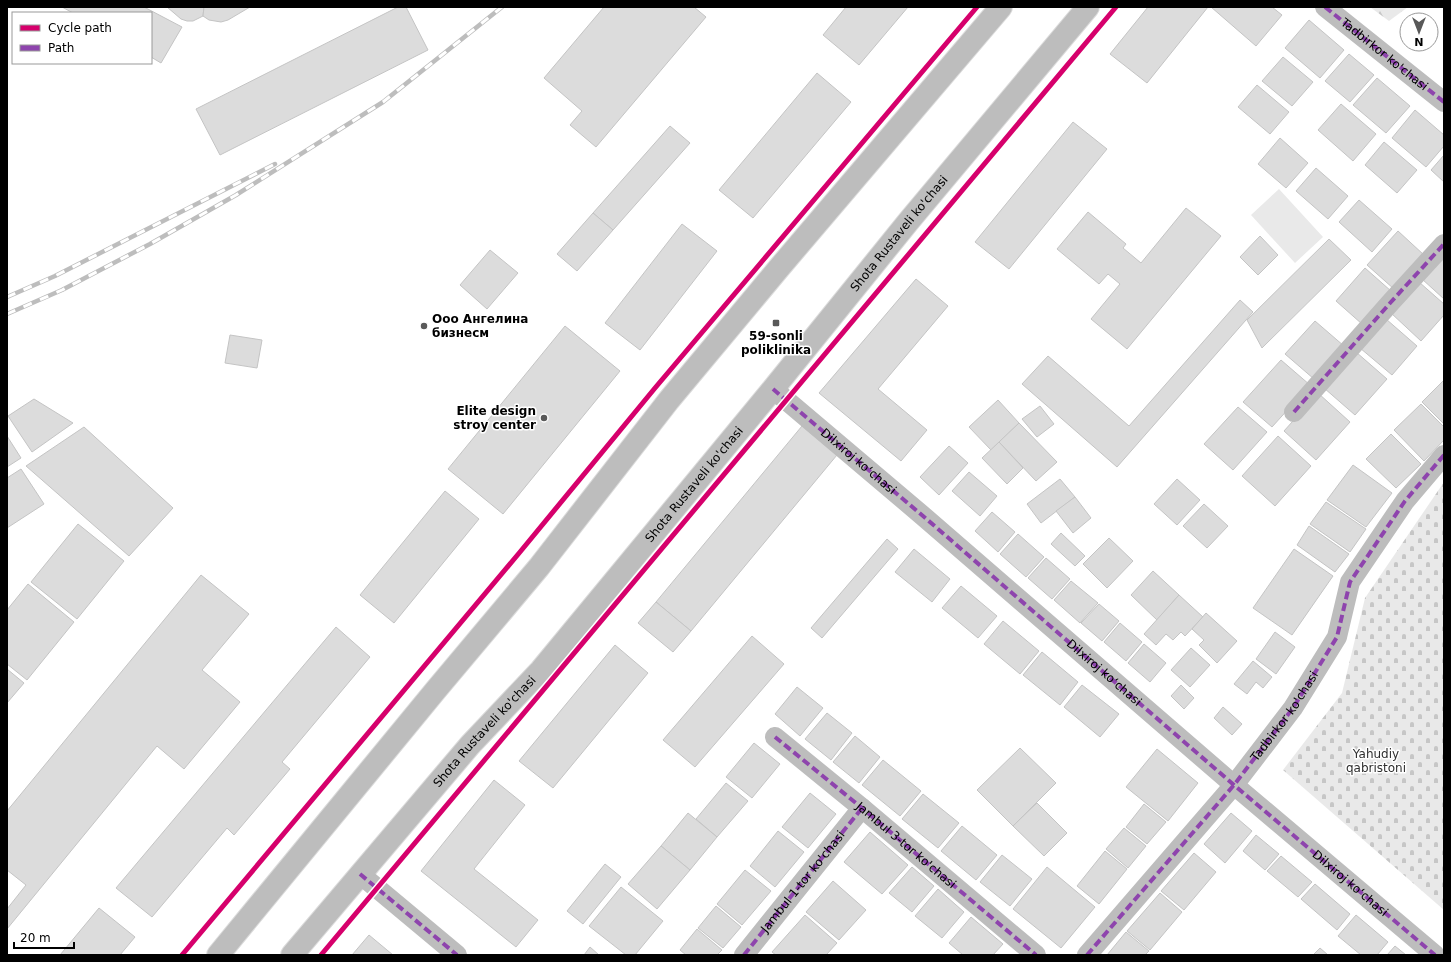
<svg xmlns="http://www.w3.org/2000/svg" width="1451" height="962" viewBox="0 0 1451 962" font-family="'DejaVu Sans',sans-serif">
<defs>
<pattern id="forest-firs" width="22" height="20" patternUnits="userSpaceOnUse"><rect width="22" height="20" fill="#e9e9e9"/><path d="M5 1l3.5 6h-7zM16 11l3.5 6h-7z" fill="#c6c6c6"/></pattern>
<pattern id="cemetery-stones" width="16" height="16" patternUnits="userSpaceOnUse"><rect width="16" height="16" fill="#e9e9e9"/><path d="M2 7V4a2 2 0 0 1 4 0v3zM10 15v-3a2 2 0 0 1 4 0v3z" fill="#c6c6c6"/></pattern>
</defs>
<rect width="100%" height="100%" fill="#fff"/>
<path fill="#e9e9e9" d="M1279,189L1323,237L1295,263L1251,215Z"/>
<path fill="url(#forest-firs)" d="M1370,7H1408L1389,21Z"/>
<path fill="url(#cemetery-stones)" d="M1444,482V910L1283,770L1342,693L1365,598Z"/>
<g fill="#dcdcdc" stroke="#c4c4c4">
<path d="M62,7H144L182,27L161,63L151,57V13H73Z"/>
<path d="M167,7H204L203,16L193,21H187L181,19Z"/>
<path d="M204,7H250L228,20L221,22L209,20L203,16Z"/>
<path d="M398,7H406L428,50L220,155L196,109Z"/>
<path d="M604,7H694L706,17L596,147L570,125L582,111L544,78Z"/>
<path d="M846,7H908L859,65L823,35Z"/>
<path d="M1148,7H1208L1147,83L1110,54Z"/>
<path d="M1211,7H1272L1282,15L1256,46Z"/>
<path d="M1309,20L1344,50L1320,78L1285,48Z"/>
<path d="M1349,54L1374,75L1350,102L1325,81Z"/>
<path d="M1283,57L1313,82L1292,106L1262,81Z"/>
<path d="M817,73L851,102L753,218L719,190Z"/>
<path d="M1377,78L1410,106L1386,133L1353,105Z"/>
<path d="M1257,85L1289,112L1270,134L1238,107Z"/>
<path d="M1341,104L1376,134L1353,161L1318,130Z"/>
<path d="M1415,110L1444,135V146L1426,167L1392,138Z"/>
<path d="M1073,122L1107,149L1009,269L975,242Z"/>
<path d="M670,126L690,143L613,230L593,213Z"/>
<path d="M1280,138L1308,163L1286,188L1258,164Z"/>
<path d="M1384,142L1417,170L1397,193L1365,165Z"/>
<path d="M1444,155V182L1431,170Z"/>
<path d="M1316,168L1348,196L1328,219L1296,191Z"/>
<path d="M1359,200L1392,229L1372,252L1339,222Z"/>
<path d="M1186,208L1221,236L1127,349L1091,319L1120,284L1108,274L1099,284L1057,249L1088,212L1126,244L1123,248L1141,263Z"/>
<path d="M593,213L613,230L577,271L557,254Z"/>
<path d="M682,224L717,251L640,350L605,323Z"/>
<path d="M1398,231L1424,255L1394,289L1367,265Z"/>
<path d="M1260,236L1278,255L1258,275L1240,257Z"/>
<path d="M1329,239L1351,260L1262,348L1247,320Z"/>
<path d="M490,250L518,273L487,309L460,285Z"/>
<path d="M1444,254V299L1422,279Z"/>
<path d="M1365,268L1391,291L1362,324L1336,301Z"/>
<path d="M916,279L948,306L878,389L927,430L901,461L819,393Z"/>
<path d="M1419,282L1444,304V315L1421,341L1391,313Z"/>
<path d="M1240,300L1253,312L1117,467L1022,384L1048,356L1129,426Z"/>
<path d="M1386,319L1417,346L1392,375L1360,348Z"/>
<path d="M1315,321L1344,346L1314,379L1285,354Z"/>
<path d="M565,326L620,371L503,514L448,469Z"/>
<path d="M230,335L262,340L257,368L225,363Z"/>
<path d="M1356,352L1387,379L1355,415L1324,388Z"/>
<path d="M1281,360L1310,385L1272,427L1243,402Z"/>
<path d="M1444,380V424L1422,402Z"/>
<path d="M1318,393L1350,422L1316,460L1284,431Z"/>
<path d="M34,399L73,423L32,452L8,416Z"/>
<path d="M998,400L1019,423L991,450L969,427Z"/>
<path d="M1421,404L1444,427V440L1424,461L1394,430Z"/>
<path d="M1040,406L1054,424L1037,437L1022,419Z"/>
<path d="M1238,407L1267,432L1233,470L1204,444Z"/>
<path d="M1019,423L1057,462L1036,481L999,442Z"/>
<path d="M802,426L837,455L691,631L656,602Z"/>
<path d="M84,427L173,508L129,556L26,466Z"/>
<path d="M1391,434L1421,464L1396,488L1366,459Z"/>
<path d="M7,436L21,458L7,467Z"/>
<path d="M1278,436L1311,466L1275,506L1242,476Z"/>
<path d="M999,442L1023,468L1007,484L982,458Z"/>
<path d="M949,446L968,463L939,495L920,477Z"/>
<path d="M1353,465L1392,493L1366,527L1327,500Z"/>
<path d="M21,469L44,504L7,528V478Z"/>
<path d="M969,472L997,496L980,516L952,491Z"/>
<path d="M1060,479L1075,497L1041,523L1027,504Z"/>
<path d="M1177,479L1200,500L1177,525L1154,504Z"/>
<path d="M445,491L479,519L394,623L360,595Z"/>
<path d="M1075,497L1091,518L1073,533L1056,511Z"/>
<path d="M1326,502L1366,529L1350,552L1310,524Z"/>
<path d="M1204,504L1228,526L1207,548L1183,526Z"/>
<path d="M992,512L1015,532L998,552L975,531Z"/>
<path d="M78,524L124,561L77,619L31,582Z"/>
<path d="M1309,526L1349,554L1335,572L1297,545Z"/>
<path d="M1061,533L1085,556L1075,566L1051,544Z"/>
<path d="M1018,534L1044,557L1026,577L1000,554Z"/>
<path d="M1109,538L1133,561L1107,588L1083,564Z"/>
<path d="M887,539L898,549L822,638L811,628Z"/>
<path d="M914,549L950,579L932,602L895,572Z"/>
<path d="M1294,549L1333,576L1292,635L1253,608Z"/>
<path d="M1046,558L1070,579L1052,599L1028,578Z"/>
<path d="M1153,571L1179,595L1157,620L1131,595Z"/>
<path d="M201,575L249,614L202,670L240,702L184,769L157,746L7,929V909L26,885L7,870V811Z"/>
<path d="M1071,581L1098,603L1080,623L1054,600Z"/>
<path d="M28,584L74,622L27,680L7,664V610Z"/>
<path d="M961,586L997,616L978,638L942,608Z"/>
<path d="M1179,595L1203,617L1185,636L1181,632L1173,640L1166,634L1156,645L1144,634Z"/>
<path d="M656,602L691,631L673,652L638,623Z"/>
<path d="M1099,604L1119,621L1102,641L1081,623Z"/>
<path d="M1206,613L1237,641L1217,663L1199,645L1204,640L1192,629Z"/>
<path d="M1003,621L1039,651L1020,674L984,644Z"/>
<path d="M1120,623L1142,642L1126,661L1104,642Z"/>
<path d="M336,627L370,657L282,762L290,769L234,835L227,828L152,917L116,888Z"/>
<path d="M1275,632L1295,647L1276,674L1256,659Z"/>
<path d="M752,636L784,664L695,767L663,740Z"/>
<path d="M1144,644L1166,663L1150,682L1128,663Z"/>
<path d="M615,645L648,673L553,788L519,761Z"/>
<path d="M1191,648L1210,665L1190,687L1171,670Z"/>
<path d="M1042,652L1078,682L1060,705L1023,675Z"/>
<path d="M1253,661L1272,677L1263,688L1256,682L1247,694L1234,684Z"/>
<path d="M7,669L24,683L7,703Z"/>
<path d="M1082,685L1119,714L1100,737L1064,707Z"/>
<path d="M1181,685L1194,698L1184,709L1171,696Z"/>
<path d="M797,687L823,708L800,736L775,714Z"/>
<path d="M1223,707L1242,724L1232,735L1214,718Z"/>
<path d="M827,713L852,733L831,760L805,739Z"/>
<path d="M855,736L880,757L859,783L833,762Z"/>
<path d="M754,743L780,764L752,798L726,777Z"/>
<path d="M1020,748L1056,783L1013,826L977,790Z"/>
<path d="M1157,749L1198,783L1168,821L1126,787Z"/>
<path d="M883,760L921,791L900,816L862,785Z"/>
<path d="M494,780L525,805L474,869L538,920L516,947L421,871Z"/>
<path d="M726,783L748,801L717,837L696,819Z"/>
<path d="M810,793L836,814L808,848L782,827Z"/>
<path d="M923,794L959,823L938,848L902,819Z"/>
<path d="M1037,803L1067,833L1044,856L1013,826Z"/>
<path d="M1144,804L1166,822L1147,844L1126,827Z"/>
<path d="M688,813L717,837L690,870L661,846Z"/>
<path d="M1231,813L1252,831L1225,863L1204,844Z"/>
<path d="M962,826L997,855L976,880L941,851Z"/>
<path d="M1124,828L1146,846L1128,868L1106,849Z"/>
<path d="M778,831L804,852L775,887L750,866Z"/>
<path d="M870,832L908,865L882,894L844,862Z"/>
<path d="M1256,835L1279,854L1265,870L1243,851Z"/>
<path d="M661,846L690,870L657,909L628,884Z"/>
<path d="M1105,851L1127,869L1099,904L1077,886Z"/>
<path d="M1194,853L1216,872L1184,910L1161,891Z"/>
<path d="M1002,855L1032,879L1010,906L980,882Z"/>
<path d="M1281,856L1312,882L1298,897L1267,871Z"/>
<path d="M605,864L621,877L583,924L567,911Z"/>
<path d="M912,867L934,886L912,912L889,893Z"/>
<path d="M1047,867L1095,907L1061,948L1013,909Z"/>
<path d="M745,870L771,891L742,925L717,904Z"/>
<path d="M833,881L866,910L839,940L806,912Z"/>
<path d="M1315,884L1350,914L1337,930L1301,899Z"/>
<path d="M621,887L663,921L635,955H626L589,926Z"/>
<path d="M938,889L964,912L942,938L915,916Z"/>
<path d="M1160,893L1182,912L1150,950L1127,931Z"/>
<path d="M716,906L741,927L723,948L698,928Z"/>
<path d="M99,908L135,937L120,955H60Z"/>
<path d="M805,915L837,943L826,955H776L772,952Z"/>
<path d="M1356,915L1388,942L1377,955H1361L1338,936Z"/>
<path d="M971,917L1003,944L993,955H963L949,943Z"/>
<path d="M697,929L722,950L717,955H686L680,950Z"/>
<path d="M1126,932L1149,951L1145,955H1107Z"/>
<path d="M369,935L393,955H352Z"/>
<path d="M1395,946L1406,955H1387Z"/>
<path d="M590,947L599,955H584Z"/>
<path d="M1320,948L1328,955H1313Z"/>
</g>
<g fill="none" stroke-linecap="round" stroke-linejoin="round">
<defs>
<g id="primary">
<path d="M218,955L435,691L539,567L669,400L779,268L1001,7"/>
<path id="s4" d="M292,955L470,745L541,670L773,389L908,222L1088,7"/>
</g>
</defs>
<use href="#primary" stroke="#dbdbdb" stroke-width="24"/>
<g stroke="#bdbdbd" stroke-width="20">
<path d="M1325,7L1444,102"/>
<path d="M773,389L923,516L1234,785L1435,955"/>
<path d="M1294,412L1391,302L1444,244"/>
<path id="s1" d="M775,737L862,808L1036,955"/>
<path d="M360,874L457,955"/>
<path id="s2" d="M744,955L862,808"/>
<path id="s3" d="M1087,955L1234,785L1293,708L1337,637L1350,582L1405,501L1444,455"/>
</g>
<use href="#primary" stroke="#bdbdbd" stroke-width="22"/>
<defs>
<g id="rail">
<path d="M7,297L55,276L275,164"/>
<path d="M7,314L62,290L150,244L236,195L383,102L502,7"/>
</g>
</defs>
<use href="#rail" stroke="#bdbdbd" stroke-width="4.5"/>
<use href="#rail" stroke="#fff" stroke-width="3" stroke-dasharray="9" stroke-linecap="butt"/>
<g stroke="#8e44ad" stroke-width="4" stroke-dasharray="8 4" stroke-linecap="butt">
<path id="s5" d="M1325,7L1444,102"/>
<path id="s6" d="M773,389L923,516L1234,785L1435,955"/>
<path d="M1294,412L1391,302L1444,244"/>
<path d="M775,737L862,808L1036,955"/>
<path d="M360,874L457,955"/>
<path d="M744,955L862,808"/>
<path d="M1087,955L1234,785L1293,708L1337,637L1350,582L1405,501L1444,455"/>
</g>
<defs>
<g id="cycleway">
<path d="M182,955L520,552L655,388L977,7"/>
<path d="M321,955L1116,7"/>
</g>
</defs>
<use href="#cycleway" stroke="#fff" stroke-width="8"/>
<use href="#cycleway" stroke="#d6006c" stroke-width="5"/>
</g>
<g fill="#595959" stroke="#fff" stroke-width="1.5">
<rect x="772" y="319" width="8" height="8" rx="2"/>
<circle cx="424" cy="326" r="4"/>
<circle cx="544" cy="418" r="4"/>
</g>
<g text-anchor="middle" stroke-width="3" stroke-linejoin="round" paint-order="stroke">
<g font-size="12" fill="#000" stroke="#fff">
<text dy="4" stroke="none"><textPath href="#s5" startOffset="76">Tadbirkor ko'chasi</textPath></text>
<text dy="4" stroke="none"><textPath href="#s4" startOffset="943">Shota Rustaveli ko'chasi</textPath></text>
<text dy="4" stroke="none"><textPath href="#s6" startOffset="112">Dilxiroj ko‘chasi</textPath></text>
<text dy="4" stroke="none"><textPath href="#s4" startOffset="619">Shota Rustaveli ko'chasi</textPath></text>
<text dy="4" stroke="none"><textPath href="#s6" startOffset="436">Dilxiroj ko‘chasi</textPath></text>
<text dy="4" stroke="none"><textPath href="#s3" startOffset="310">Tadbirkor ko'chasi</textPath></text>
<text dy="4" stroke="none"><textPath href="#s4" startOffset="295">Shota Rustaveli ko'chasi</textPath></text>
<text dy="4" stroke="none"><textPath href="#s1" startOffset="170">Jambul 3-tor ko'chasi</textPath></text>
<text dy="4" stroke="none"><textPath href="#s2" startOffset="94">Jambul 1-tor ko'chasi</textPath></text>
<text dy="4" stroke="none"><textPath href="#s6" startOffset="760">Dilxiroj ko‘chasi</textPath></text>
</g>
<g font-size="12" font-weight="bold" fill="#000" stroke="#fff" text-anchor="start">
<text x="432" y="323">Ооо Ангелина<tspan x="432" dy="14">бизнесм</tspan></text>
<text x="776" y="340" text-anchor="middle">59-sonli<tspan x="776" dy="14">poliklinika</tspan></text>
<text x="536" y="415" text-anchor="end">Elite design<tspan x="536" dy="14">stroy center</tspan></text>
</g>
<g font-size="12" fill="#2e2e2e" stroke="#fff">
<text x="1376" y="758">Yahudiy<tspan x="1376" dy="14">qabristoni</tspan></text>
</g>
</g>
<rect width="1451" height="962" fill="none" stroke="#000000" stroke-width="16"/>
<rect x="12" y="12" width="140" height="52" fill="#ffffff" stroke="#999999"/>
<rect x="20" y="25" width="20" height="6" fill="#d6006c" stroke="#999999"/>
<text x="48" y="32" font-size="12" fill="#000000">Cycle path</text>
<rect x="20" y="45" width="20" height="6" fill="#8e44ad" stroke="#999999"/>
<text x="48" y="52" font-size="12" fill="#000000">Path</text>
<g transform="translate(1419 32) rotate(180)"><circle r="19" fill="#ffffff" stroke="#999999"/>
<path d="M0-3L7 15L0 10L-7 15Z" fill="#595959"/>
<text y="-6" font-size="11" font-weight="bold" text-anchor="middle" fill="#000000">N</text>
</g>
<path d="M14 942v6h60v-6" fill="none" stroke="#000000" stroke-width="2"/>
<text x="20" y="942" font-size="12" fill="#000000" stroke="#ffffff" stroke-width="3" paint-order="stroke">20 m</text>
</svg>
